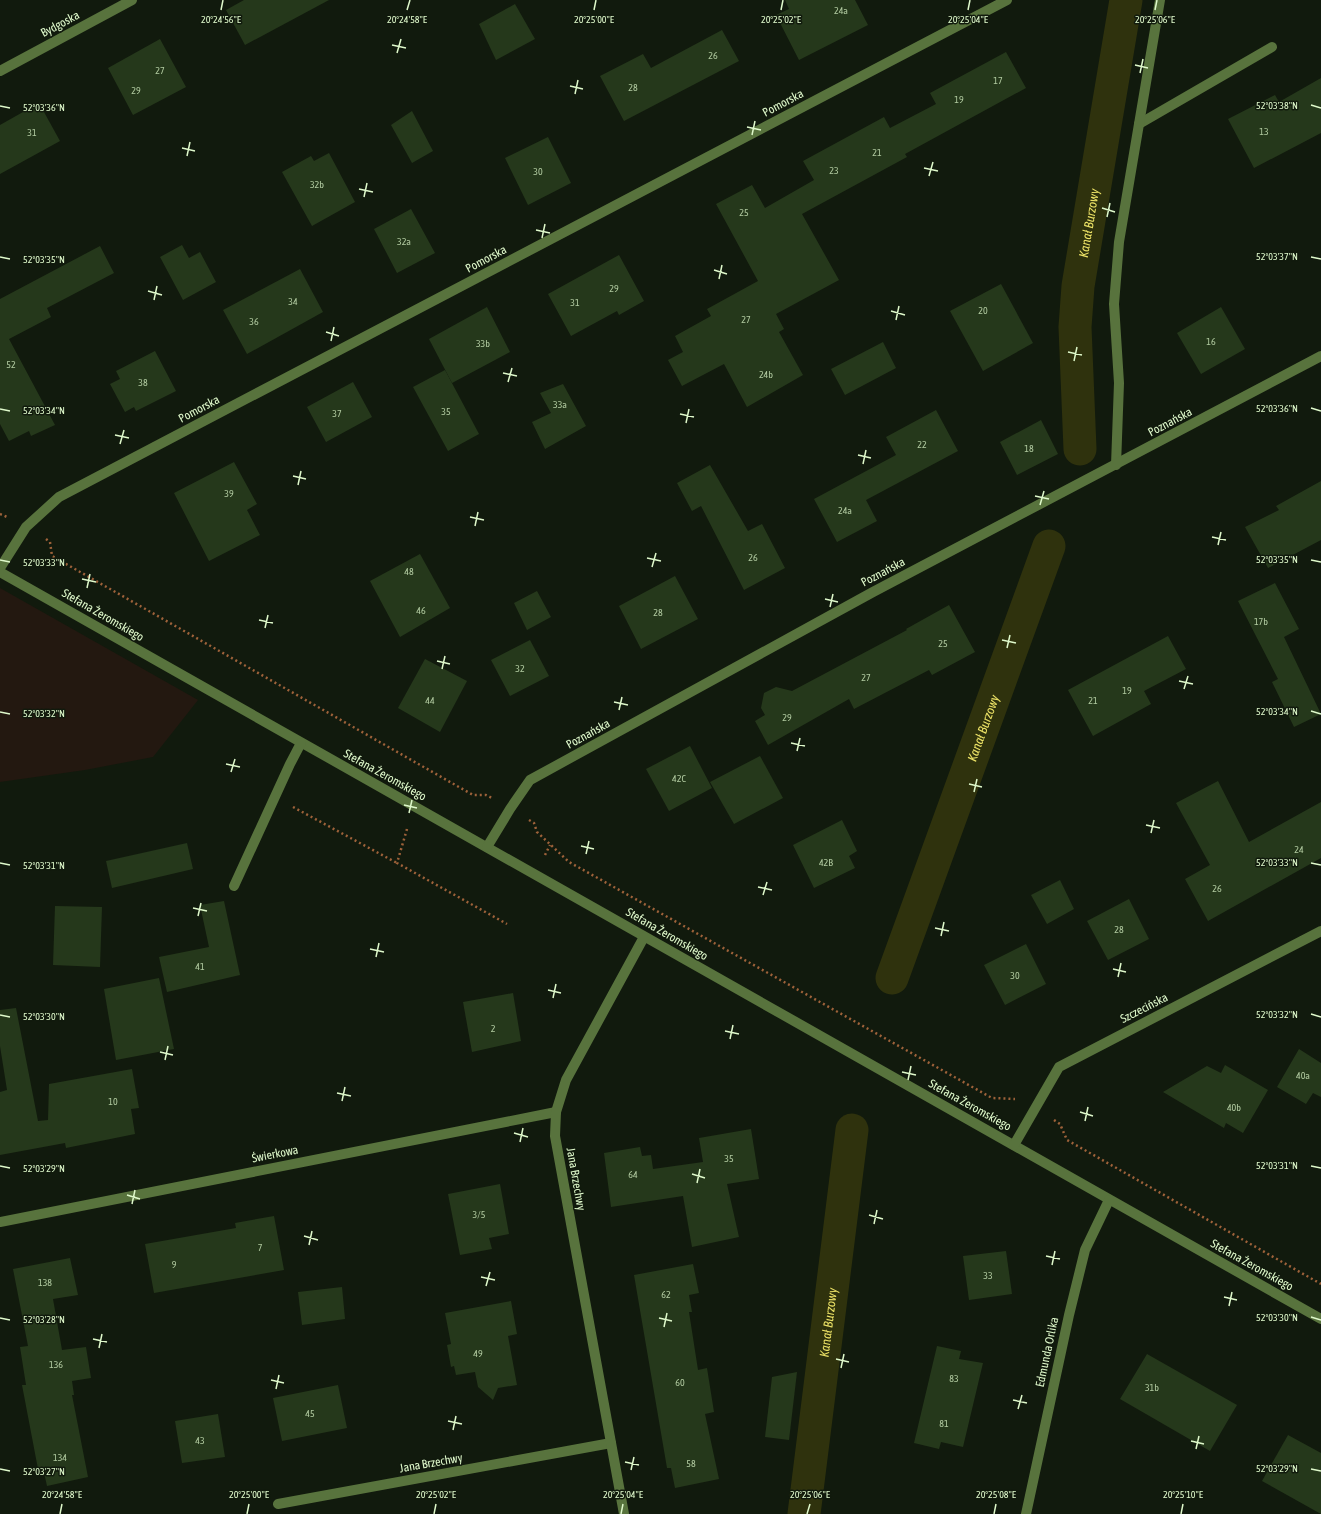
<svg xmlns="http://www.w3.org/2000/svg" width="1321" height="1514" viewBox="0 0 1321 1514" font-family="'Asap Condensed',sans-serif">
<rect width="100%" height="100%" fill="#111a0d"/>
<path fill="#231810" d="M0,588L198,700L153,757L85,770L0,782Z"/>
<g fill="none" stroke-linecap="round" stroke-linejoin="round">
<g stroke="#2f320d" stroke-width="33">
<path id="s1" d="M1080,449L1075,327L1078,286L1126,0"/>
<path id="s2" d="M892,978L1049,546"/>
<path id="s3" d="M804,1514L852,1130"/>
</g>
</g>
<g fill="#25381b">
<path d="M244,0H329L245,45L226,10Z"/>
<path d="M785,0H855L868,25L799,60L776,15L789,9Z"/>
<path d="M515,4L535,39L496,60L479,24Z"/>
<path d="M722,30L739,61L624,121L600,76L643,54L651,68Z"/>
<path d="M160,39L186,87L133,115L108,68Z"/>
<path d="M1006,52L1026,88L905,154L907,157L802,214L839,280L776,314L784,329L779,332L803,375L747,407L724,364L682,386L668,360L683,352L675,336L711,316L707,309L758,281L716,204L752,185L765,208L814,180L803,161L884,117L890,128L936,104L930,93Z"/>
<path d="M1321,78V133L1254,168L1228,119L1275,95L1279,102Z"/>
<path d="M39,103L60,141L0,174V125Z"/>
<path d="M412,111L433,151L412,163L391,125Z"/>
<path d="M548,137L571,183L528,205L505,158Z"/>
<path d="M329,153L355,202L312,226L282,172L311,156L314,161Z"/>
<path d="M411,209L435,253L397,273L374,229Z"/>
<path d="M182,245L189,258L200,252L216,282L183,300L160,257Z"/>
<path d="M100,246L114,273L47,308L51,317L9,339L55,425L31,436L29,431L9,441L0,424V299Z"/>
<path d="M619,255L644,301L619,315L617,311L571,336L548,294Z"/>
<path d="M300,269L323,312L247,354L223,310Z"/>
<path d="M1001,284L1033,343L983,371L950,311Z"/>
<path d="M487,307L510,352L452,383L429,339Z"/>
<path d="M1221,307L1245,349L1201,374L1177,333Z"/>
<path d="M883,342L896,368L845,395L831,369Z"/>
<path d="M155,351L176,391L136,411L134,407L125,412L110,384L120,379L116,371Z"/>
<path d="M445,370L479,434L448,451L413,387Z"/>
<path d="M353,382L372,417L326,442L307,407Z"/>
<path d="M563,384L586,426L545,449L532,422L551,413L540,393Z"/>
<path d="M936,410L958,451L866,500L877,521L837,542L814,499L896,455L886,437Z"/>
<path d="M1041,420L1058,454L1017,475L1000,442Z"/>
<path d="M234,462L257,504L247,510L260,535L209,561L174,493Z"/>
<path d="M710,465L748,531L762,524L785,568L744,590L701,506L692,511L677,483Z"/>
<path d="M1321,481V540L1268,568L1245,527L1279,510L1276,506Z"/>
<path d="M420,554L450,608L400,637L370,581Z"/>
<path d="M675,576L698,619L641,649L619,606Z"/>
<path d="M1275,583L1299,629L1284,637L1321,714L1294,727L1272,682L1278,679L1238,601Z"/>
<path d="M537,591L551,617L527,630L514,603Z"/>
<path d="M949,605L975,652L932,675L929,670L854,709L849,699L768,745L755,721L765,715L761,708L764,693L776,687L792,691L907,630L906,629Z"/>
<path d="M1168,636L1186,669L1144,691L1151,704L1093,736L1068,690Z"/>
<path d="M530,640L549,676L510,696L491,660Z"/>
<path d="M425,659L467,681L440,732L398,708Z"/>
<path d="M690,746L712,788L669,811L646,769Z"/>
<path d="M760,756L783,798L734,824L710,782Z"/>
<path d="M1218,781L1249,842L1321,802V858L1208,921L1185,879L1210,865L1176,803Z"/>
<path d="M842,820L857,851L849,856L855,868L814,888L793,845Z"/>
<path d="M187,843L193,869L112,888L106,861Z"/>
<path d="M1060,880L1074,909L1047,924L1031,895Z"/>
<path d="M1129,899L1149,939L1108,960L1087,921Z"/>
<path d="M224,901L240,975L167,992L159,957L209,947L200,905Z"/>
<path d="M55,906L102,907L100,967L53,965Z"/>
<path d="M1026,944L1046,984L1005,1005L984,965Z"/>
<path d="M159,978L174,1049L116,1060L104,989Z"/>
<path d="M513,993L521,1041L472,1052L463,1002Z"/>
<path d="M16,1008L38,1121L48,1120L49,1084L132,1069L139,1108L131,1109L135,1134L66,1148L65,1143L0,1155V1092L7,1090L0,1046V1010Z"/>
<path d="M1299,1049L1321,1063V1097L1313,1093L1306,1104L1277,1087Z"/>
<path d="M1225,1065L1268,1090L1243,1133L1226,1123L1224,1128L1163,1092L1207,1066L1221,1073Z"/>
<path d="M751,1129L759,1179L727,1184L739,1237L692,1247L683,1196L611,1207L604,1153L640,1147L642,1156L651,1155L653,1169L703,1162L699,1138Z"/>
<path d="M500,1184L509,1234L489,1238L492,1249L460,1255L448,1194Z"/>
<path d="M274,1216L284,1270L154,1293L145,1244L236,1228L235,1223Z"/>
<path d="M1006,1251L1012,1294L969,1300L963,1256Z"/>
<path d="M70,1258L78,1295L53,1299L62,1350L86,1347L91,1378L72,1381L74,1395H72L88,1477L47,1486L43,1468L38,1469L22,1385H26L20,1347L28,1346L13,1269Z"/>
<path d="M693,1264L699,1293L689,1295L692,1312H689L698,1370L707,1368L714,1412L705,1414L719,1479L675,1488L671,1468H667L634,1275Z"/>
<path d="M342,1287L345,1319L302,1325L298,1292Z"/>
<path d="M511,1301L517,1334L508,1336L517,1385L498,1388L493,1400L478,1387L475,1372L456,1375L454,1366L451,1367L447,1345L451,1344L445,1313Z"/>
<path d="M937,1346L961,1351L959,1359L983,1363L963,1447L941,1442L939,1449L914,1443Z"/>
<path d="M1147,1354L1237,1405L1210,1451L1120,1399Z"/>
<path d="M797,1372L789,1440L765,1437L772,1377Z"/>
<path d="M338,1385L347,1428L282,1441L273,1398Z"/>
<path d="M218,1414L225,1457L182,1463L175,1421Z"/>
<path d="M1288,1435L1321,1453V1514L1262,1481Z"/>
</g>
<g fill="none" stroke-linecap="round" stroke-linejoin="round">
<g stroke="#9e623a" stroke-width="2.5" stroke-dasharray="2 3" stroke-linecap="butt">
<path d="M0,514L7,517"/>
<path d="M46,539L50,542L52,556L473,795H486L492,798"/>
<path d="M293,807L397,863"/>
<path d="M529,820L534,823L537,832L569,862L992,1098L1015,1099"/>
<path d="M407,829L397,863L507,924"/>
<path d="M545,855L550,845"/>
<path d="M1054,1120L1060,1124L1067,1140L1321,1284"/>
</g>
<g stroke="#58733d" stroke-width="10">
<path d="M0,71L132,0"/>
<path d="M1139,124L1272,47"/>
<path d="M1116,465L1119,383L1114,304L1119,242L1160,0"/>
<path d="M0,568L26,527L59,497L1007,0"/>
<path d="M0,572L1321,1319"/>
<path d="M487,847L510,809L530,780L873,592L1321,356"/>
<path d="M234,886L290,764L301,743"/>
<path d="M1014,1145L1059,1067L1321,931"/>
<path d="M0,1222L556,1112"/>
<path d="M278,1504L611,1443"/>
<path d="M624,1514L555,1136L556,1112L566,1080L644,937"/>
<path d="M1026,1514L1069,1315L1085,1250L1109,1200"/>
</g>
</g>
<path fill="none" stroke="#dff9cb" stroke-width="1.5" d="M221,10L223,0M407,10L410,0M594,10L596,0M781,10L783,0M968,10L970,0M1155,10L1157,0M392,45L406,48M397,53L401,39M1135,65L1148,68M1140,73L1143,59M570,86L583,89M575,94L578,80M1311,105L1321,108M0,106L10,108M747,127L761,130M752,135L755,121M182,148L195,151M187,156L190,142M924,168L938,171M929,176L933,162M359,189L373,192M364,197L367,183M1102,208L1115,212M1107,217L1110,203M536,230L550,233M542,238L545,224M0,257L10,259M1311,257L1321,259M714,270L727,274M719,279L722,265M148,291L162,295M154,300L157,286M891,311L905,315M896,320L899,306M326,332L339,336M331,341L334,327M1068,352L1082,355M1074,361L1077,347M503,373L517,376M508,382L512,368M1311,408L1321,411M0,409L10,411M680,414L694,417M686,423L689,409M115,435L129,438M120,444L124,430M858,455L871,458M863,464L866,450M293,476L306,479M298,485L301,471M1035,496L1049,499M1040,505L1044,491M470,517L484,520M475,526L478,512M1212,537L1226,540M1218,545L1221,532M647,558L661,561M0,560L10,562M1311,560L1321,562M652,567L656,553M82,579L96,582M87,588L90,574M825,599L838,602M830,607L833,594M259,620L273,623M265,628L268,615M1002,640L1016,643M1007,648L1010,635M437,661L450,664M442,669L445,656M1179,681L1193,684M1184,689L1188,676M614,702L628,705M619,710L622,697M1311,711L1321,714M0,712L10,714M791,743L805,746M797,751L800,738M226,764L240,767M231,772L235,759M969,784L982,787M974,792L977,779M404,805L417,808M409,813L412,800M1146,825L1160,828M1151,833L1154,820M581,846L594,849M586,854L589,841M0,863L10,865M1311,863L1321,865M758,887L772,890M763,895L767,882M193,908L207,911M198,916L201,903M935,928L949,931M941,936L944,922M370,949L384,952M376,957L379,943M1113,969L1126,972M1118,977L1121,963M548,990L561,993M553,998L556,984M1311,1014L1321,1017M0,1015L10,1017M725,1031L739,1034M730,1039L733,1025M160,1052L173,1055M165,1060L168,1046M902,1072L916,1075M908,1080L911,1066M337,1093L351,1096M342,1101L345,1087M1080,1112L1093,1116M1085,1121L1088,1107M514,1133L528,1137M520,1142L523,1128M0,1166L10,1168M1311,1166L1321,1168M692,1174L705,1178M697,1183L700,1169M127,1195L140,1199M132,1204L135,1190M869,1215L883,1219M874,1224L877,1210M304,1236L318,1240M309,1245L312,1231M1046,1256L1060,1259M1052,1265L1055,1251M481,1277L495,1280M486,1286L490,1272M1224,1297L1237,1300M1229,1306L1232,1292M1311,1317L1321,1320M0,1318L10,1320M659,1318L672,1321M664,1327L667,1313M93,1339L107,1342M99,1348L102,1334M836,1359L849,1362M841,1368L844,1354M271,1380L284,1383M276,1389L279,1375M1013,1400L1027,1403M1018,1409L1022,1395M448,1421L462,1424M453,1430L456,1416M1191,1441L1204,1444M1196,1449L1199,1436M625,1462L639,1465M0,1469L10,1471M1311,1469L1321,1471M631,1470L634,1457M60,1514L62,1504M247,1514L249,1504M434,1514L436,1504M621,1514L623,1504M807,1514L810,1504M994,1514L996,1504M1181,1514L1183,1504"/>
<g text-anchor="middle" stroke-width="3" stroke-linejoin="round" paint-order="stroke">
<g font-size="10" fill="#b0c99f">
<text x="841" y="14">24a</text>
<text x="713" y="59">26</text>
<text x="160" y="74">27</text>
<text x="998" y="84">17</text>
<text x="633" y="91">28</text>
<text x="136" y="94">29</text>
<text x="959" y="103">19</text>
<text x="1264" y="135">13</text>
<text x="32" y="136">31</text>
<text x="877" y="156">21</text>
<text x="834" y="174">23</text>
<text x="538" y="175">30</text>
<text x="317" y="188">32b</text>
<text x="744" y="216">25</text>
<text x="404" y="245">32a</text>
<text x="614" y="292">29</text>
<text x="293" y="305">34</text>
<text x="575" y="306">31</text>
<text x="983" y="314">20</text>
<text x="746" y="323">27</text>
<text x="254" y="325">36</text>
<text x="1211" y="345">16</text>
<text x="483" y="347">33b</text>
<text x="11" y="368">52</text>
<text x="766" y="378">24b</text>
<text x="143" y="386">38</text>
<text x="560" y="408">33a</text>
<text x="446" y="415">35</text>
<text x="337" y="417">37</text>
<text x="922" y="448">22</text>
<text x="1029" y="452">18</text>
<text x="229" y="497">39</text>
<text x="845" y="514">24a</text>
<text x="753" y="561">26</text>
<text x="409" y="575">48</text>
<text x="421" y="614">46</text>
<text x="658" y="616">28</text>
<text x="1261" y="625">17b</text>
<text x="943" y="647">25</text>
<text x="520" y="672">32</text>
<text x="866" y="681">27</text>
<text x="1127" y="694">19</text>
<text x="430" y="704">44</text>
<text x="1093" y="704">21</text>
<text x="787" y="721">29</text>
<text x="679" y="782">42C</text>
<text x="1299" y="853">24</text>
<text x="826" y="866">42B</text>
<text x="1217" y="892">26</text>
<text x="1119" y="933">28</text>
<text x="200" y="970">41</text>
<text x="1015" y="979">30</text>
<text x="493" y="1032">2</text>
<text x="1303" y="1079">40a</text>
<text x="113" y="1105">10</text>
<text x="1234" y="1111">40b</text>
<text x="729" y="1162">35</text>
<text x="633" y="1178">64</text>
<text x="479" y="1218">3/5</text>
<text x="260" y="1251">7</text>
<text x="174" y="1268">9</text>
<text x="988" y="1279">33</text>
<text x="45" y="1286">138</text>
<text x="666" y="1298">62</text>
<text x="478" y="1357">49</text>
<text x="56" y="1368">136</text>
<text x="954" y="1382">83</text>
<text x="680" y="1386">60</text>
<text x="1152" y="1391">31b</text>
<text x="310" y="1417">45</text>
<text x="944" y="1427">81</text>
<text x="200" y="1444">43</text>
<text x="60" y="1461">134</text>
<text x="691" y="1467">58</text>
</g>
<g font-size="12" fill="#dff9cb" stroke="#111a0d">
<text transform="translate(60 24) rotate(-28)" y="4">Bydgoska</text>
<text transform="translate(783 103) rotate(-28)" y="4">Pomorska</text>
<text transform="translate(486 259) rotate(-28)" y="4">Pomorska</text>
<text transform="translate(199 409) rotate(-28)" y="4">Pomorska</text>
<text transform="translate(1170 422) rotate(-28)" y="4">Poznańska</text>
<text transform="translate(883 572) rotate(-28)" y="4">Poznańska</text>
<text transform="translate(103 615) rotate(30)" y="4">Stefana Żeromskiego</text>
<text transform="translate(588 734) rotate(-29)" y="4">Poznańska</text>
<text transform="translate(385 775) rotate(29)" y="4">Stefana Żeromskiego</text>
<text transform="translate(667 934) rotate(30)" y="4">Stefana Żeromskiego</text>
<text transform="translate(1144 1008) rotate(-27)" y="4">Szczecińska</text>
<text transform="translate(970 1105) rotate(29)" y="4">Stefana Żeromskiego</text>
<text transform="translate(275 1154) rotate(-11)" y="4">Świerkowa</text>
<text transform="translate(576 1179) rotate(80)" y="4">Jana Brzechwy</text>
<text transform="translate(1252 1265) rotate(29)" y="4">Stefana Żeromskiego</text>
<text transform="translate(1047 1352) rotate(-78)" y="4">Edmunda Orlika</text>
<text transform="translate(431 1463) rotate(-10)" y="4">Jana Brzechwy</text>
</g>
<g font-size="13" font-style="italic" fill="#ece266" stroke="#111a0d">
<text dy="5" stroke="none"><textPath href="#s1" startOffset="227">Kanał Burzowy</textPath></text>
<text dy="5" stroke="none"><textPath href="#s2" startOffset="266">Kanał Burzowy</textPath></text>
<text dy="5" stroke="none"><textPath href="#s3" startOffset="193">Kanał Burzowy</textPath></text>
</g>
</g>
<g font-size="10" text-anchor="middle" fill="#dff9cb" stroke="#111a0d" stroke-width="3" stroke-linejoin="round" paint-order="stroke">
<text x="221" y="23">20°24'56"E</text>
<text x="407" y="23">20°24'58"E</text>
<text x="594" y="23">20°25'00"E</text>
<text x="781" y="23">20°25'02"E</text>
<text x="968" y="23">20°25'04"E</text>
<text x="1155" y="23">20°25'06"E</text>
<text x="1277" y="109">52°03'38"N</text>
<text x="44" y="111">52°03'36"N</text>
<text x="1277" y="260">52°03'37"N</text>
<text x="44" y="263">52°03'35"N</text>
<text x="1277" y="412">52°03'36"N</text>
<text x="44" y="414">52°03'34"N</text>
<text x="1277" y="563">52°03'35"N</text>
<text x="44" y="566">52°03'33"N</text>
<text x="1277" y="715">52°03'34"N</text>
<text x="44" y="717">52°03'32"N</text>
<text x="1277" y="866">52°03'33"N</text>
<text x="44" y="869">52°03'31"N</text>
<text x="1277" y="1018">52°03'32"N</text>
<text x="44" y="1020">52°03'30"N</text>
<text x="1277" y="1169">52°03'31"N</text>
<text x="44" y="1172">52°03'29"N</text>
<text x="1277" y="1321">52°03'30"N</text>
<text x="44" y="1323">52°03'28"N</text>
<text x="1277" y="1472">52°03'29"N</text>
<text x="44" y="1475">52°03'27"N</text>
<text x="62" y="1498">20°24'58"E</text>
<text x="249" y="1498">20°25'00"E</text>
<text x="436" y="1498">20°25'02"E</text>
<text x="623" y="1498">20°25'04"E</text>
<text x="810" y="1498">20°25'06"E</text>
<text x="996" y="1498">20°25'08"E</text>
<text x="1183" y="1498">20°25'10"E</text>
</g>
</svg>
